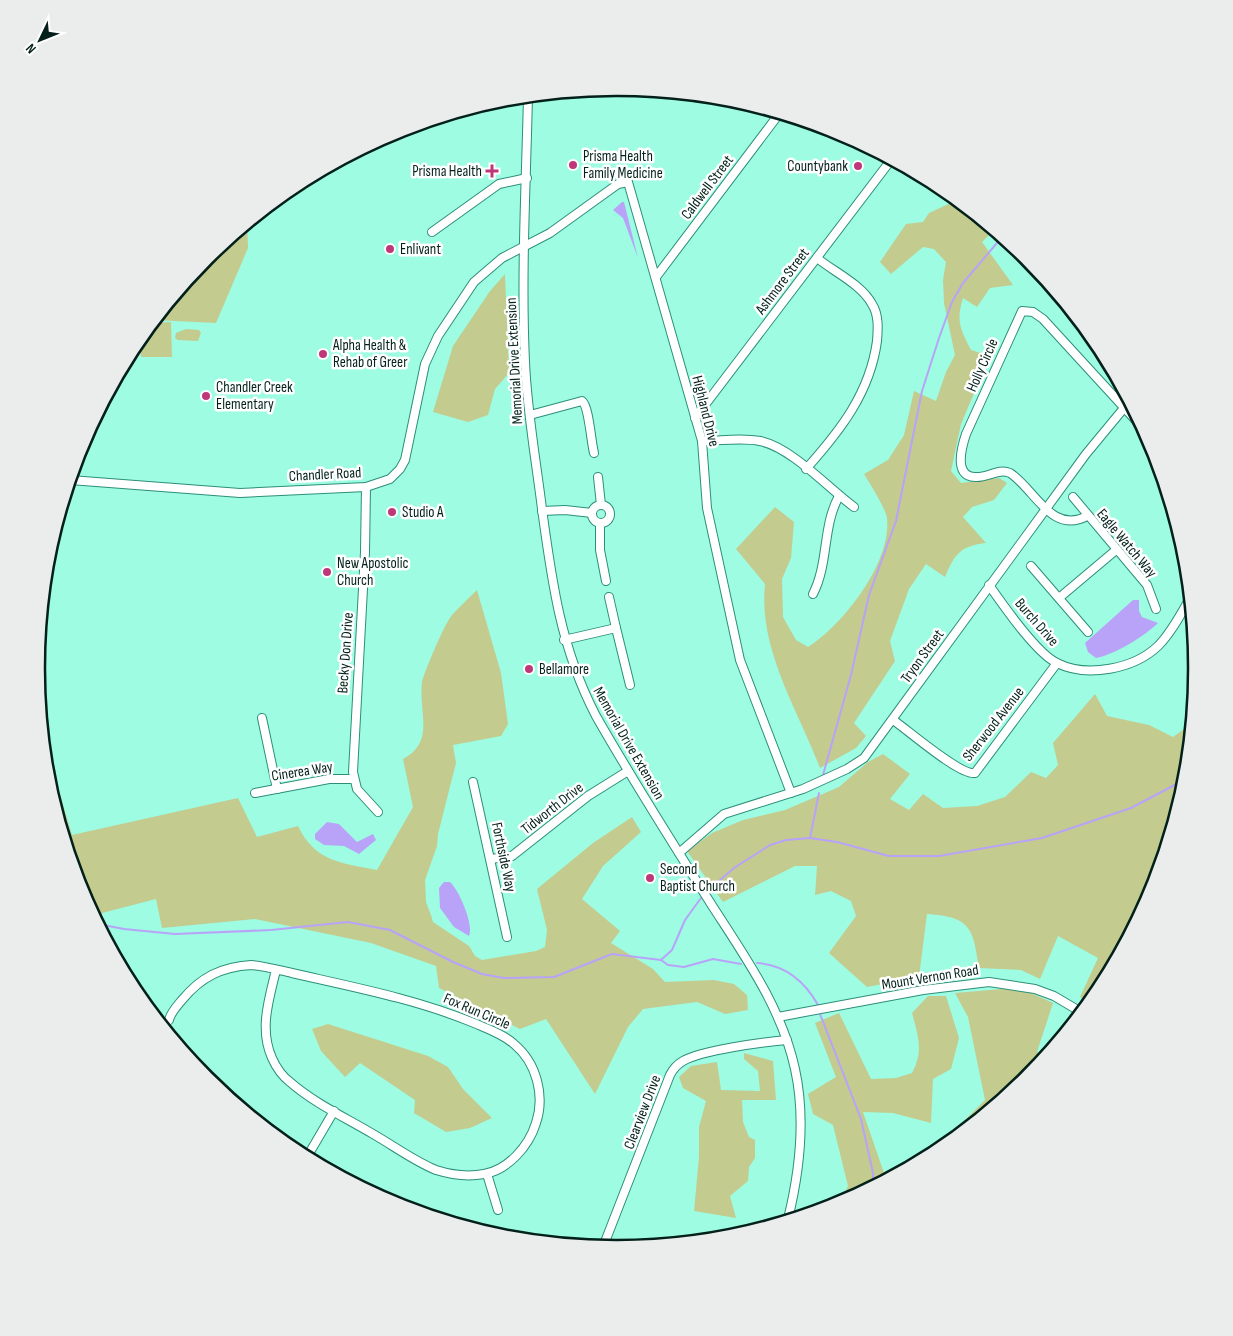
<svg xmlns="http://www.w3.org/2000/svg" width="1233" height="1336" viewBox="0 0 1233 1336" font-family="'Sofia Sans Condensed',sans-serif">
<rect width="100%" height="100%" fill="#9efce2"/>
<g fill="#c3cb8f">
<path d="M927,179L939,186L994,230L982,242L1013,285L990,288L977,307L963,298C956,321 960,329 971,350L990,356L961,424L951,471L961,483L999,478L1007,483L994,500L972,507L963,517L986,543C961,546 955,553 945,577L926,564L909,589L890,641L895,661L854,723L866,736L856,748L820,768C798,710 758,649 765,584L736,549L775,507L794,522L791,558L782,579L783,617L796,640L808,647C843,625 892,562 887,518C885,507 870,484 864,474L888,460L904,435L914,391L936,401L946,372L955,355L944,303L943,280L946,262L934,249L923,247L891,274L880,262L906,224L923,222L929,213L955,201L927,185Z"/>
<path d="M247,224L248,248L216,323L155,320L206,258Z"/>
<path d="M505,274L509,373L495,389L488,415L468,422L433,412L453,346L490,291Z"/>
<path d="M171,322L172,357H141L140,338L153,323Z"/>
<path d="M186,329L199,330L201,333L198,341L178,340L175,338L176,333Z"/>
<path d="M477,590L501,673L508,724L501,736L453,745L456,763L438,834L437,846L425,880L426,902L431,915L433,922L469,946L475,956L482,960L536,951L545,947L547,930L537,889L593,843L632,817L641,832L603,866L582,899L620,931L611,943L653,969L665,982L714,980L734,984L747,995L748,1010L725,1014L697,1002L643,1009L628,1027L595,1094L546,1019L520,1029L439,988L436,966L371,943L255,919L162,928L156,899L102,913L98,922L80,890L47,781L43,737L72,835L238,798L257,837L298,826C315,862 342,863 377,870L413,807L403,759C436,742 418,711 422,682C425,670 444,625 452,615C460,606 469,598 477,590Z"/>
<path d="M1095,694L1107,716L1149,725L1173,737L1187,727L1190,702L1194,696L1186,781L1152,890L1099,991L1088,1003L1080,997L1098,958L1058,936L1040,979L1021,970L979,968C973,928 971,917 927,914L919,977L867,987L829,953L856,916L851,901L831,891L815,895L817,866H795L723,902L687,851L712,833L743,820L785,810L839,787L868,762L883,754L910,774L890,799L909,810L923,794L943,808L977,806L1005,797L1031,772L1046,778L1058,765L1053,743Z"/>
<path d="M1001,989L1027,991L1053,1003L1037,1052L1046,1055L1027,1078L961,1132V1124L985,1100L968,1017L955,993Z"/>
<path d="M928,996H946L959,1038L951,1069L933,1079L931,1123L893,1113L863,1112L886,1179L840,1203L848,1186L833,1125L813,1114L808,1094L836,1077L815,1023L839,1013L871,1079L896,1078L912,1073C924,1051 918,1036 912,1013Z"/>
<path d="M328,1024L428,1056L448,1067L463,1089L492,1118L470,1128L446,1132L414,1113L415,1100L360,1063L345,1077L321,1051L312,1029Z"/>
<path d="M744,1053L773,1061L776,1100H742L743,1122L749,1137L755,1140V1158L749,1167L748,1181L730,1196L736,1218L694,1211L699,1157V1127L706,1101L683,1088L679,1077L691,1066L717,1062L721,1090L760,1091L758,1071L744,1059Z"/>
</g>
<g fill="#b8a3f8">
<path d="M622,202H624L638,258L623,218L613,210Z"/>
<path d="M1133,600H1139V611L1142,617L1158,623C1145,636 1114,655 1096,658L1088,652L1085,643Z"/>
<path d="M327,822L339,824L357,842L373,834L376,840L359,854L344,846L324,845L315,839V834Z"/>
<path d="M444,882H450C459,890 474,925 469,936L454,927L440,908L439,888Z"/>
</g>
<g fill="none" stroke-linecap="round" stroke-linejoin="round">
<g stroke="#b8a3f8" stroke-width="2">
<path d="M823,775L851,675L869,595L896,521L922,391L939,338L952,302L963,283L1002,237"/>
<path d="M810,838L819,793"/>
<path d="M712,887L734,868L770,845L786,840L810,838L837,842L889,856H939L1042,838L1131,808L1186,779"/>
<path d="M98,924L124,929L175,934L271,930L348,922L390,930L453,962L482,974L504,978L554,977L612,954L661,960L668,965L684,967L713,959L741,964"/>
<path d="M661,960L672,950L685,920L701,898"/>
<path d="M757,963C785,965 804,980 818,1005"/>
<path d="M820,1014L861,1119L873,1173V1186"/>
</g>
<defs>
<g id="minor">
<path d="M528,96C526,185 521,274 525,362C527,411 536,460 542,509C552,583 561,649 596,716C633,781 673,844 713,907C746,958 782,1009 795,1069C806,1119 800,1170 788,1219"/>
<path d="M432,232L499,184L527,178"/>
<path d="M656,277L779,114"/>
<path d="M530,415L582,401C589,406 591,442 594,453"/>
<path d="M695,418L891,160"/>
<path d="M702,441C721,441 741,437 760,441C792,448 827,487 854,507"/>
<path d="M806,469C840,431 870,393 877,341C878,329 879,315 872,304C861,284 834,272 817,258"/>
<path d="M598,477L601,505"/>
<path d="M70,480L240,493L366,487L390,479L400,469L405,460L425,364L438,336L474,282L502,258L550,233L618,184L628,182L702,441L707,508L740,660L791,793"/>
<path d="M366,487L365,552L353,772L357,789L378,812"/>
<path d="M1073,497L1147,585L1156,609"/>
<circle cx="601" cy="514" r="9"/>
<path d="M542,511L565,510L592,513"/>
<path d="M1087,516C1051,535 1035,489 1010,473C998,468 988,478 975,477C953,477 962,446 966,434L1022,311L1033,312L1043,319L1142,427"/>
<path d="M600,523V550L606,581"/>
<path d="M1031,566L1088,632"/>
<path d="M989,585C1003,605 1036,653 1057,663C1087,678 1134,669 1158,646C1171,633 1181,614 1190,598"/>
<path d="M813,594C829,563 822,527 839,496"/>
<path d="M609,597L616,628"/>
<path d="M1059,598L1116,550"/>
<path d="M564,640L616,628L630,685"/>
<path d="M262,718L277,789"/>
<path d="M893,720C908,730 960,776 975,773L1057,663"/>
<path d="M473,782L507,937"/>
<path d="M255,793L329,779H354"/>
<path d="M679,853L724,814L803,789L847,769L864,758L1086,454L1129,402"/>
<path d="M491,859L512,856L588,796L628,771"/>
<path d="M778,1017L923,990L989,982L1035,989L1054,996L1081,1012"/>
<path d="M169,1020C171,1012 177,1006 182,1000C201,977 221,967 251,965C264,966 278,970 292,973C353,987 416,999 474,1023C488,1029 503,1034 514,1044C537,1063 545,1096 536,1123C529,1146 508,1170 484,1174C468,1177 452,1175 436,1170C414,1161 394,1146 373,1134C346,1118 314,1103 290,1082C282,1076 276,1067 272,1058C259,1029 269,999 276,970"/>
<path d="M307,1157L334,1111"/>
<path d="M487,1174L498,1210"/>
<path d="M603,1247L670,1075C673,1069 678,1064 683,1061C702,1050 764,1042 787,1040"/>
</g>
</defs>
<use href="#minor" stroke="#2c8f79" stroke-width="10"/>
<use href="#minor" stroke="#fff" stroke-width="8"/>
</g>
<g fill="#bd3779" stroke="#fff" stroke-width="2">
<circle cx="573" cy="165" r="5"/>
<circle cx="858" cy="166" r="5"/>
<path d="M489.5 163.5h5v5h5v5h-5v5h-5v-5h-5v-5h5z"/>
<circle cx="390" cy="249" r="5"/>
<circle cx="323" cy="354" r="5"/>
<circle cx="206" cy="396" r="5"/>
<circle cx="392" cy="512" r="5"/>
<circle cx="327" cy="572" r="5"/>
<circle cx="529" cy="669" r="5"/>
<circle cx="650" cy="878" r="5"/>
</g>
<g text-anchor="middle" stroke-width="5" stroke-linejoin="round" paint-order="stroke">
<g font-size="15" fill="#03211a" stroke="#fff" text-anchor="start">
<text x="583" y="161">Prisma Health<tspan x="583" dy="17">Family Medicine</tspan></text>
<text x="848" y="171" text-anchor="end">Countybank</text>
<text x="482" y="176" text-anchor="end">Prisma Health</text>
<text x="400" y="254">Enlivant</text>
<text x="333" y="350">Alpha Health &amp;<tspan x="333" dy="17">Rehab of Greer</tspan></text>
<text x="216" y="392">Chandler Creek<tspan x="216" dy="17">Elementary</tspan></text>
<text x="402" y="517">Studio A</text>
<text x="337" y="568">New Apostolic<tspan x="337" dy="17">Church</tspan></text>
<text x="539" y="674">Bellamore</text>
<text x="660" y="874">Second<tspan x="660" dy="17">Baptist Church</tspan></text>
</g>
<g font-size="15" fill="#03211a" stroke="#fff">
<text transform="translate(707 187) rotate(-53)" y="5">Caldwell Street</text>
<text transform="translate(782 281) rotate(-53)" y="5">Ashmore Street</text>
<text transform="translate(514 361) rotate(-93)" y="5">Memorial Drive Extension</text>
<text transform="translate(982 365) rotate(-66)" y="5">Holly Circle</text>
<text transform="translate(706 411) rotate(76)" y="5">Highland Drive</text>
<text transform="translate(325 474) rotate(-3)" y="5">Chandler Road</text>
<text transform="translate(1127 543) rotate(50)" y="5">Eagle Watch Way</text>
<text transform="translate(1037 622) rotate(49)" y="5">Burch Drive</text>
<text transform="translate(345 653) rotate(-86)" y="5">Becky Don Drive</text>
<text transform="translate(922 656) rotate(-54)" y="5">Tryon Street</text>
<text transform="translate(993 724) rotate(-52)" y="5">Sherwood Avenue</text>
<text transform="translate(629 743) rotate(60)" y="5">Memorial Drive Extension</text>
<text transform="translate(302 771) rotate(-9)" y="5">Cinerea Way</text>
<text transform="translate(552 808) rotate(-38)" y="5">Tidworth Drive</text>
<text transform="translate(504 857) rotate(78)" y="5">Forthside Way</text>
<text transform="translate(930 977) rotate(-9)" y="5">Mount Vernon Road</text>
<text transform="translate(477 1011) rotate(23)" y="5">Fox Run Circle</text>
<text transform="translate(642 1112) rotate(-69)" y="5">Clearview Drive</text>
</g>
</g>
<path d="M0 0H1233V1336H0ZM616 96H617A571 571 0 0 1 1188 667V669A571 571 0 0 1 617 1240H616A571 571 0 0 1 45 669V667A571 571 0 0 1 616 96Z" fill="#ebeded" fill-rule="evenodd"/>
<path fill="none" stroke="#03211a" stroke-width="2.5" d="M616 96H617A571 571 0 0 1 1188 667V669A571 571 0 0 1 617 1240H616A571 571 0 0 1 45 669V667A571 571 0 0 1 616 96Z"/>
<g transform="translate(40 40) rotate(227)" stroke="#ffffff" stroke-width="4" paint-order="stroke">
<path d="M0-4L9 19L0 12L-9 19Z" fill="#03211a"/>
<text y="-8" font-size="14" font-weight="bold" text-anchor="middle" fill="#03211a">N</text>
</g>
</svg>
